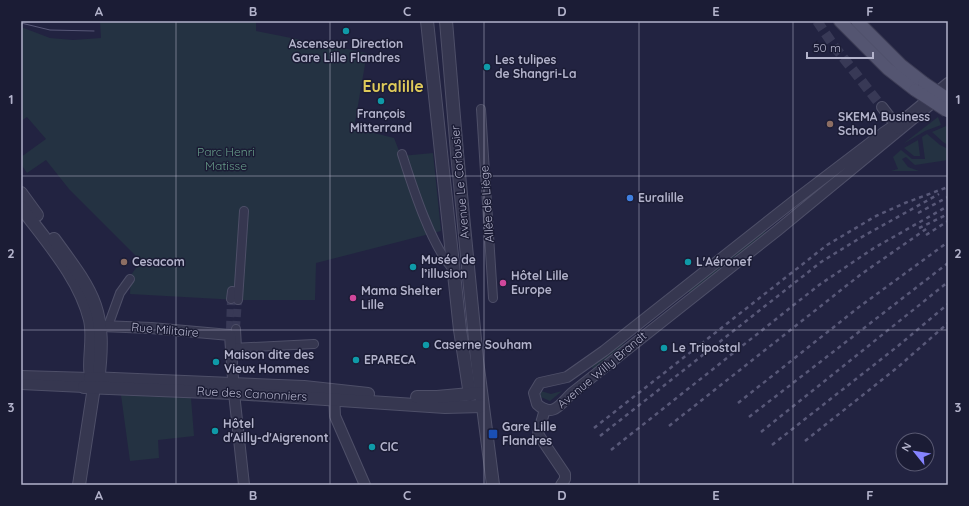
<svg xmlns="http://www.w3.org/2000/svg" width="969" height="506" viewBox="0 0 969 506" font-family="Quicksand,sans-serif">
<rect width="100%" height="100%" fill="#222341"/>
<g fill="#243242">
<path d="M100,21H256V31L367,53L354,128L394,138L401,156L433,153L441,231L316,263L315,300H238L130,294L131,275L141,261L69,189L46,160L27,173L21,164V157L46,139L27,117L21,121V27L50,38L73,40L101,38Z"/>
<path d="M938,117L941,125L925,131L903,144Z"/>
<path d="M946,126L948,128V145L943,142L932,132Z"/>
<path d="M927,134L940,145L948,149V160L915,165L906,157L902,159L908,167L919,171H891L898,169L893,157L901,150L912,159H925L922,137Z"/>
<path d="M918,140L920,156H914L904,148Z"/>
<path d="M764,230L768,234L691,295L688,291Z"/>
<path d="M626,340L619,350L595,371L589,364Z"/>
<path d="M541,391L551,394L562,391L550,401L541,397L540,393Z"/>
<path d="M121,395L191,398L194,436L158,440L159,458L130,461Z"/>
</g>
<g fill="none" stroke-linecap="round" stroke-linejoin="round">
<g stroke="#383956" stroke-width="8" stroke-dasharray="8 4" stroke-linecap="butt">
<path d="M230,329L231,299"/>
<path d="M236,329L238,300"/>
</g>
<path stroke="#383956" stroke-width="10" stroke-dasharray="10 5" stroke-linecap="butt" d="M817,21L834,46L882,107"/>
<defs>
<g id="pedestrian">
<path d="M481,109L493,298"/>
<path d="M402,154C412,185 431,246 453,269"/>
<path d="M231,299L232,291L238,292"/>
<path d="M238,300L244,211"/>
<path d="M108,326L120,293L130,279"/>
<path d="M236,329L237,348"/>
<path d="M231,348L314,344"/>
</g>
<g id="minor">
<path d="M948,83L908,116L883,133L799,197L604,351L567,377L540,383L534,393L537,404C553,419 561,403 572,393L778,230L948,90"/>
<path d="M882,107L899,129"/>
<path d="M101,326L151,328L230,335L234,393L244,485"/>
<path d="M21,376L90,378"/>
<path d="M21,384L84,387"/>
<path d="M334,392L335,416L365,485"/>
<path d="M545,409L538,434L565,474V479L561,485"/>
</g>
<g id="tertiary">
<path d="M427,21L460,330L470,395"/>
<path d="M457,153L477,360L493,485"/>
<path d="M21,193L37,215"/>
<path d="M21,207C46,241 80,278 90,320C95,342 85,367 94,387L79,485"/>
<path d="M54,239C95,295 107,310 98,382L96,385"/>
<path d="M90,378L304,387L368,394"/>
<path d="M84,387L234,393L445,407L482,406"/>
<path d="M417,397H437L481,393"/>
</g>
<g id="primary">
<path d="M840,21L888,69L915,90"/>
<path d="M857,21L901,65L924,83"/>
</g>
</defs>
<use href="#pedestrian" stroke="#4e4f68" stroke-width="10"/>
<use href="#minor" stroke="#4e4f68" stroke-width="12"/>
<use href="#tertiary" stroke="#4e4f68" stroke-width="14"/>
<use href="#primary" stroke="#3d3d56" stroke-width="14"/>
<use href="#pedestrian" stroke="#363750" stroke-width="8"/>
<use href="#minor" stroke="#363750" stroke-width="10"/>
<use href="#tertiary" stroke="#363750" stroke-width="12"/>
<use href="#primary" stroke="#545571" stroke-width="12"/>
<path stroke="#585878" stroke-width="1" d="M21,23L50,30L94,31"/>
<g stroke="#585878" stroke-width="2.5" stroke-dasharray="4 4" stroke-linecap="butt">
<path d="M918,213L948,197"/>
<path d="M919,228L948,214"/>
<path d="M926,235L948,221"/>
<path d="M738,403L859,307L948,242"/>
<path d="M749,417L948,263"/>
<path d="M669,426L860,275L929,227"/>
<path d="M594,428L827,245L876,216L905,203L948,187"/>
<path d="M761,432L948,282"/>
<path d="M600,436L821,262L860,238L939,194"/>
<path d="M805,441L898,367L948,323"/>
<path d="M772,445L898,346L948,304"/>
<path d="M611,450L819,285L874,248L948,206"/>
</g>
<defs>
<path id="tertiary-bridge" d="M446,21L457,153"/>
<g id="primary-bridge">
<path d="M924,83L948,99"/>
<path d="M915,90L947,111"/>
</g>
</defs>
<use href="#tertiary-bridge" stroke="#4e4f68" stroke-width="14" stroke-linecap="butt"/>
<use href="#primary-bridge" stroke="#3d3d56" stroke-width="14" stroke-linecap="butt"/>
<use href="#tertiary-bridge" stroke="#363750" stroke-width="12"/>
<use href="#primary-bridge" stroke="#545571" stroke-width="12"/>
</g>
<path fill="none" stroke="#b3b3cb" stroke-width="1" stroke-opacity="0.55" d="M176,21V485M330,21V485M484,21V485M639,21V485M793,21V485M21,176H948M21,330H948"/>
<g fill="#0f9aa8" stroke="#1b1c35" stroke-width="1.5">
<circle cx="346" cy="31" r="4"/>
<circle cx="487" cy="67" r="4"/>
<circle cx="381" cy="101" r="4"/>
<circle cx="688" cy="262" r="4"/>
<circle cx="413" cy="267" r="4"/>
<circle cx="426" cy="345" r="4"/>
<circle cx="664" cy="348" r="4"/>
<circle cx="356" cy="360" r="4"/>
<circle cx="216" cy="362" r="4"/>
<circle cx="215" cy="431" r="4"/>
<circle cx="372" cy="447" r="4"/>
</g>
<g fill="#8d6e63" stroke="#1b1c35" stroke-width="1.5">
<circle cx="830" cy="124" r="4"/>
<circle cx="124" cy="262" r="4"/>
</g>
<circle fill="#3f7fe0" stroke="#1b1c35" stroke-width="1.5" cx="630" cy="198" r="4"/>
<g fill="#d1479c" stroke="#1b1c35" stroke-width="1.5">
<circle cx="503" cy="283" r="4"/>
<circle cx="353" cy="298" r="4"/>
</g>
<rect fill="#1a4fb4" stroke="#1b1c35" stroke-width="1.5" x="488" y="429" width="10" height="10" rx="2"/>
<g text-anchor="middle" stroke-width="3" stroke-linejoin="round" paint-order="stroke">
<g font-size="12" font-weight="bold" fill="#b3b3cb" stroke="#1b1c35" text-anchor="start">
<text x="346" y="48" text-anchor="middle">Ascenseur Direction<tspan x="346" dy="14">Gare Lille Flandres</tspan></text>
<text x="495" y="64">Les tulipes<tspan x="495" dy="14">de Shangri-La</tspan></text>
<text x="381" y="118" text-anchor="middle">François<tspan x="381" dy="14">Mitterrand</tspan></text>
<text x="838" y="121">SKEMA Business<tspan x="838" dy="14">School</tspan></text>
<text x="638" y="202">Euralille</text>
<text x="421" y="264">Musée de<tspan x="421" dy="14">l’illusion</tspan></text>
<text x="132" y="266">Cesacom</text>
<text x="696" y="266">L'Aéronef</text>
<text x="511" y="280">Hôtel Lille<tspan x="511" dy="14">Europe</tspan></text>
<text x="361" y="295">Mama Shelter<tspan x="361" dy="14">Lille</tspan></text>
<text x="434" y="349">Caserne Souham</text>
<text x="672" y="352">Le Tripostal</text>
<text x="224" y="359">Maison dite des<tspan x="224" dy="14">Vieux Hommes</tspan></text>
<text x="364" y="364">EPARECA</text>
<text x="223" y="428">Hôtel<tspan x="223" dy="14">d'Ailly-d'Aigrenont</tspan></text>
<text x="502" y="431">Gare Lille<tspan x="502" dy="14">Flandres</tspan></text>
<text x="380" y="451">CIC</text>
</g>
<g font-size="12" fill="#689e8a" stroke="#1b1c35">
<text x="226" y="156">Parc Henri<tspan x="226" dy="14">Matisse</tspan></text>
</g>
<g font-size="12" fill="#b3b3cb" stroke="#1b1c35">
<text transform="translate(460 182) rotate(-95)" y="4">Avenue Le Corbusier</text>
<text transform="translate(487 204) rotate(-94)" y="4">Allée de Liège</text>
<text transform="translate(165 330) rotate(5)" y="4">Rue Militaire</text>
<text transform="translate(602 370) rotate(-40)" y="4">Avenue Willy Brandt</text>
<text transform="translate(252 394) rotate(3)" y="4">Rue des Canonniers</text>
</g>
<g font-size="16" font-weight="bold" fill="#dfca5a" stroke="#1b1c35">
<text x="393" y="92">Euralille</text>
</g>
</g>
<rect width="969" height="506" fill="none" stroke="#1b1c35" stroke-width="44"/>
<g transform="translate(915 452) rotate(300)"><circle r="19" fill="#1b1c35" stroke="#585871"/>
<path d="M0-3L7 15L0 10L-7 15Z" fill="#8684ff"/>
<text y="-6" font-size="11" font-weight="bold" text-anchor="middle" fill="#b3b3cb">N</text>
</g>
<path d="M807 52v6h66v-6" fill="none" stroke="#b3b3cb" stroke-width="2"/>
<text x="813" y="52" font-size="12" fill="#b3b3cb" stroke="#1b1c35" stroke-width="3" paint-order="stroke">50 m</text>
<rect x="22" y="22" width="925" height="462" fill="none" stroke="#b3b3cb" stroke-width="1.5"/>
<g font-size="13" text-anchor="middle" font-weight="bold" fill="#b3b3cb">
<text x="99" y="16">A</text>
<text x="253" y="16">B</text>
<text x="407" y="16">C</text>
<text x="562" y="16">D</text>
<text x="716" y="16">E</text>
<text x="870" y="16">F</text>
<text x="11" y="104">1</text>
<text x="958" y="104">1</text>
<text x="11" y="258">2</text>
<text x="958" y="258">2</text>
<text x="11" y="412">3</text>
<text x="958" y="412">3</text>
<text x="99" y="500">A</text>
<text x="253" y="500">B</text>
<text x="407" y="500">C</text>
<text x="562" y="500">D</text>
<text x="716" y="500">E</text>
<text x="870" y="500">F</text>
</g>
</svg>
